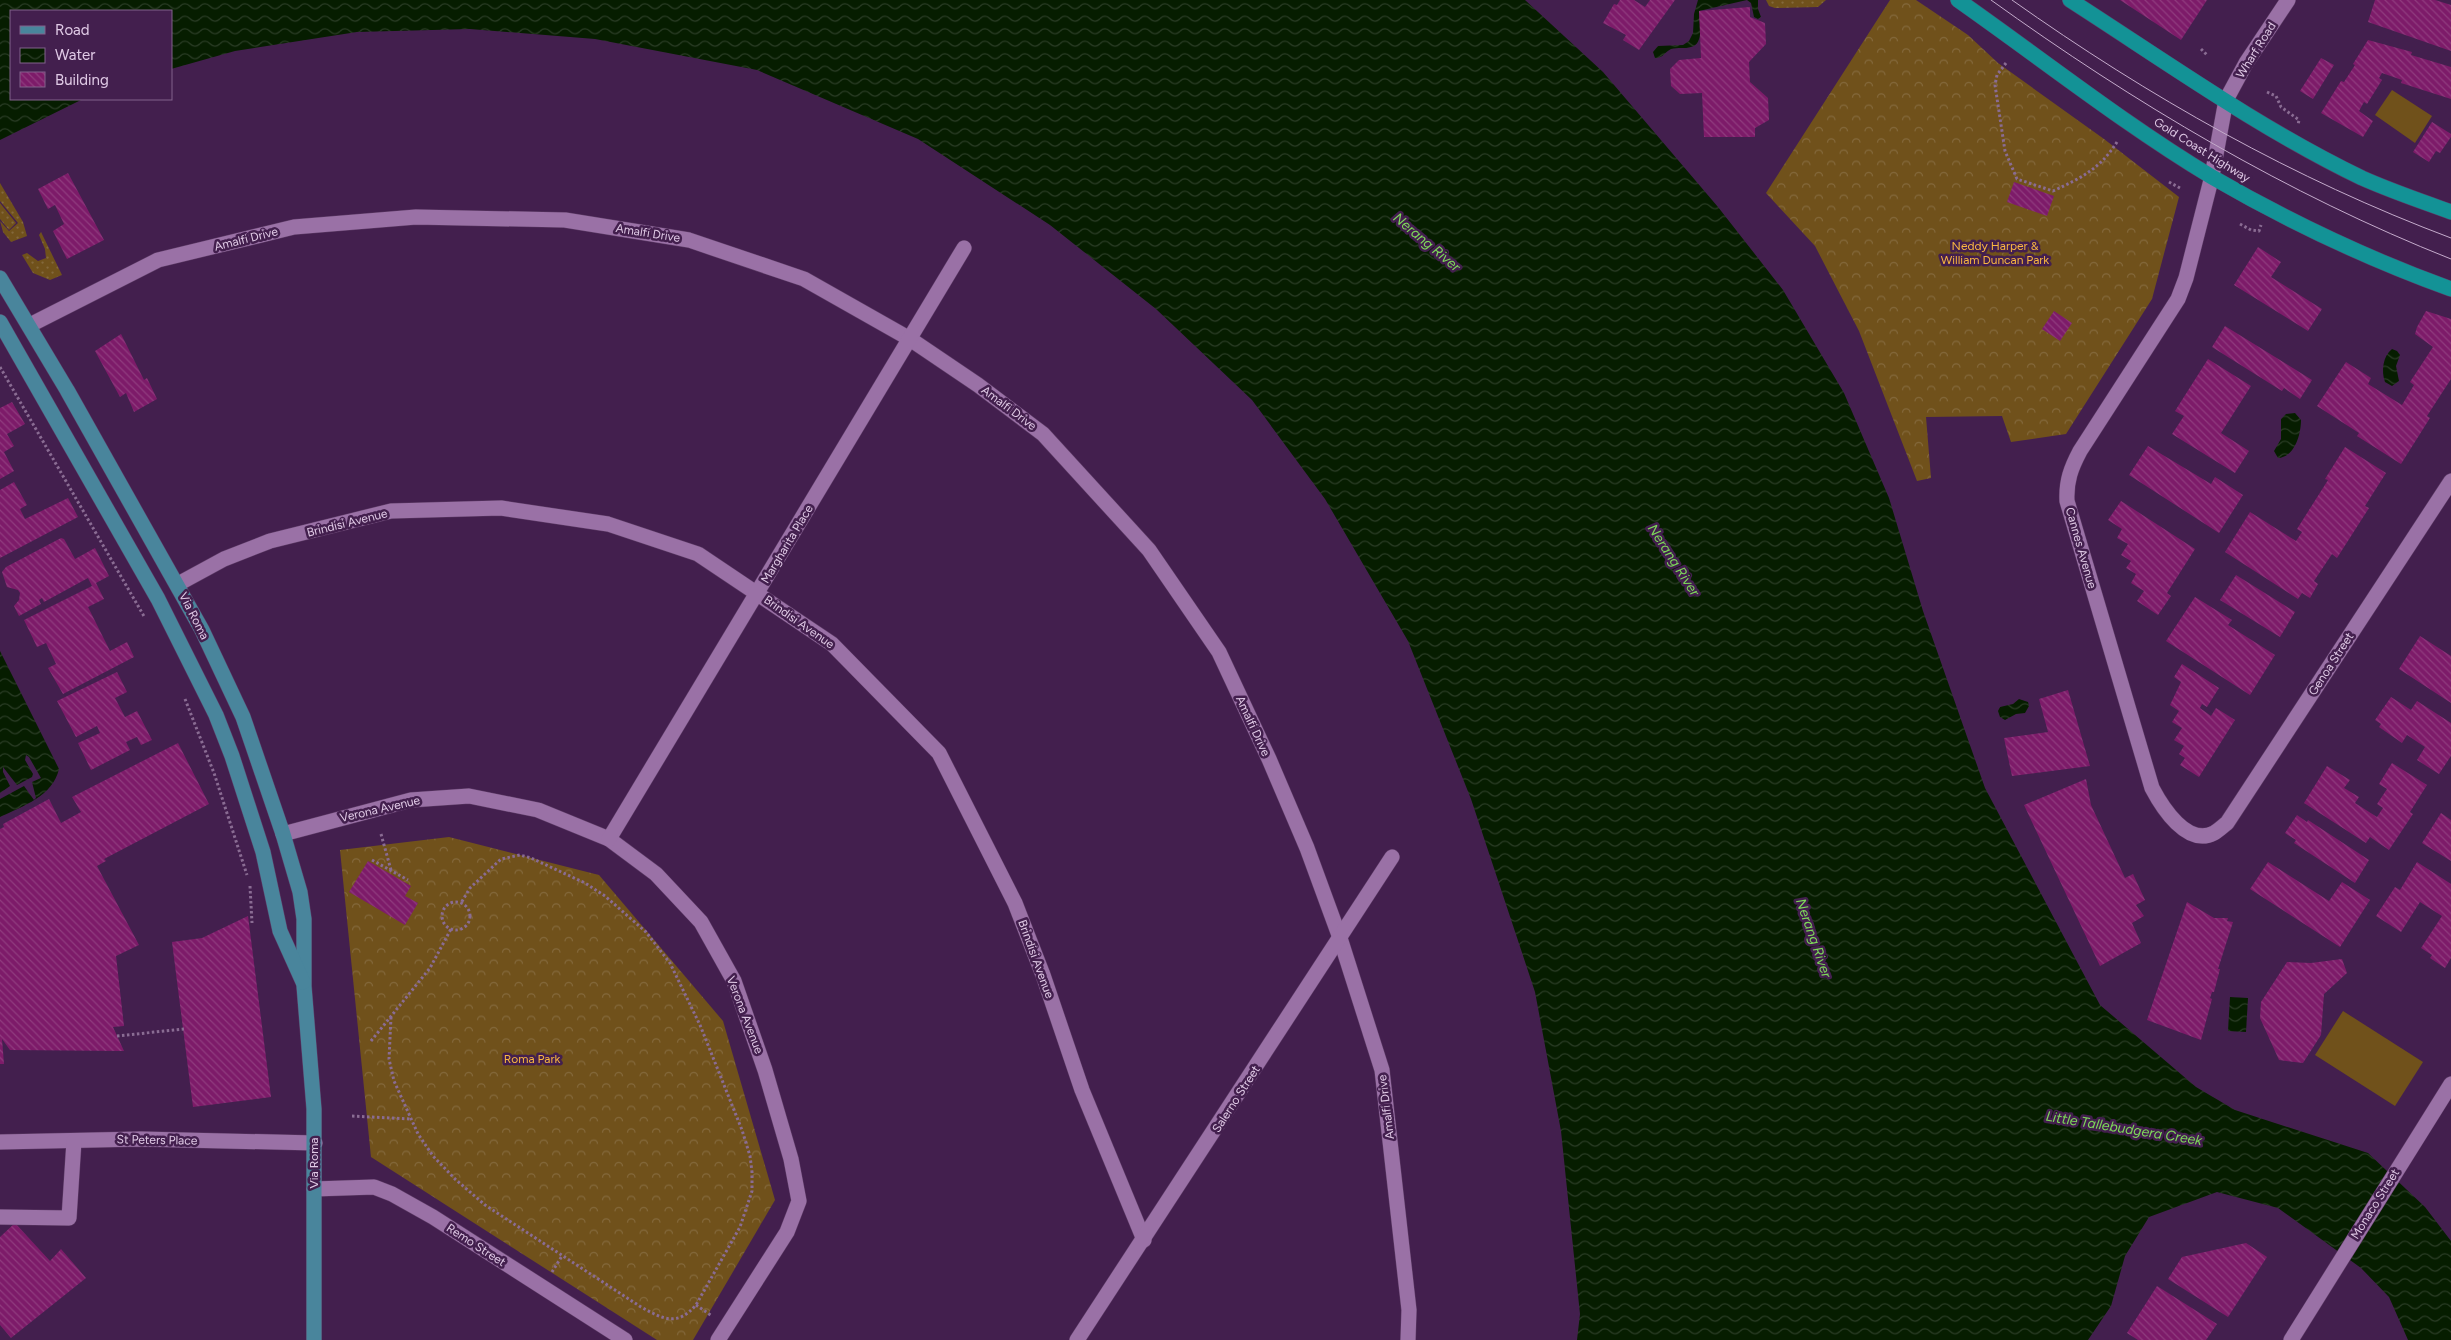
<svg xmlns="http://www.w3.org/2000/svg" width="2451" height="1340" viewBox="0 0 2451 1340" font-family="Figtree,sans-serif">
<defs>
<pattern id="grass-dots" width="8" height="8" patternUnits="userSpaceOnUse" patternTransform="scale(1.25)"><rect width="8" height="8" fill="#70511b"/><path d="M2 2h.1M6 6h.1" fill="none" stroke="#84693c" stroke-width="1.8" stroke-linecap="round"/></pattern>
<pattern id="forest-crowns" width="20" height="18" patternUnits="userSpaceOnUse" patternTransform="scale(1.25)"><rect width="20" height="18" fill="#70511b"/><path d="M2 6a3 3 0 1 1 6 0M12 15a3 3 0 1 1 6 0" fill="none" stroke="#84693c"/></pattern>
<pattern id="water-waves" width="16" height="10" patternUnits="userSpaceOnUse" patternTransform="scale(1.25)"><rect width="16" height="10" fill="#061d00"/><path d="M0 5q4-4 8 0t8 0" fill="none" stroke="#2a3c25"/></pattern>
<pattern id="building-back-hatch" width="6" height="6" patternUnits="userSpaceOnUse" patternTransform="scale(1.25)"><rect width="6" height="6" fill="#7d1b69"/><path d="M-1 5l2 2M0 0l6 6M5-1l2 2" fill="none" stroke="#8f3b7e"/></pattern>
</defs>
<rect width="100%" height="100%" fill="#431f4e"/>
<g fill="url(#grass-dots)">
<path d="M1766,0H1826L1818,7L1775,8L1769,6Z"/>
<path d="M0,183L23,222L27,236L11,242L3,232L0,221L9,231L18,223L0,201Z"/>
<path d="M0,203L16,223L9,230L0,219Z"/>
<path d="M41,232L62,275L50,280L33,273L22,255L27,253L38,261L46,258L45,249L39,235Z"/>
</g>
<g fill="url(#forest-crowns)">
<path d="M1890,0H1916L1968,35L1998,63L2104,139L2179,197L2152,299L2066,434L2011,442L2002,416L1926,417L1931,478L1917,481L1859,331L1815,246L1766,193Z"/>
<path d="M449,837L599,875L723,1021L775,1200L693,1340H657L371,1157L340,850Z"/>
</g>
<g fill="#70511b">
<path d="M2392,90L2432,116L2415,143L2375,115Z"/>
<path d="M2343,1011L2423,1062L2395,1106L2315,1055Z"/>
</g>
<g fill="url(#water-waves)">
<path d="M0,0H1525L1603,72L1718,207L1783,290L1844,393L1889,498L1923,611L1985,788L2100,1005L2196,1087L2235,1110L2368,1153L2425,1207L2451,1241V1340H2408L2389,1297L2361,1268L2278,1208L2217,1192L2149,1217L2125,1256L2111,1306L2088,1340H1577L1580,1314L1561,1131L1535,992L1471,799L1408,641L1325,499L1252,400L1156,309L1050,225L918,139L757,70L595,39L470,29L357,32L235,51L171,69V11H11V99H83L0,140Z"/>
<path d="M1698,0H1758V9L1761,17L1758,19L1754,17L1751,3L1747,0L1699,11C1699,21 1705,44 1691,47C1685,49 1678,47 1671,49C1665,52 1662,59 1655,58L1653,52L1658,46L1683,45L1689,41L1693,33L1694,14Z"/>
<path d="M2392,349L2397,351L2400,355L2396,366L2399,381L2392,386L2385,382C2381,371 2383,356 2392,349Z"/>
<path d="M2295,413L2301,420C2301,434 2295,457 2278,458L2274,451L2281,439V419L2286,414Z"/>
<path d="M0,651L59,769C53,796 23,806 0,817Z"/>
<path d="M2019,699L2028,702L2029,706L2025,713L2016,714L2005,720L2000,717L1998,711L2000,707L2013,704Z"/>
<path d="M2230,997L2248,998L2246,1032L2228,1031Z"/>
</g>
<path fill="#431f4e" d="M26,755L29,757L41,778L32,782L36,798L34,800L24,786L0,799V793L10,786L3,772V767L17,785L32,777L33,774L25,760Z"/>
<g fill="url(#building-back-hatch)">
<path d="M1620,0H1634L1645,7L1650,0H1675L1639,50L1623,40L1626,35L1603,23L1614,4L1617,5Z"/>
<path d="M2120,0H2207L2181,40Z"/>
<path d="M2375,0H2435L2451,5V51L2368,22Z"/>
<path d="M1750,7V17L1765,23L1766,44L1749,62L1750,82L1768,98L1769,120L1755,128V137H1704L1702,93L1680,94L1671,86L1670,69L1679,60L1701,58L1699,11Z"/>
<path d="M2368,40L2412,52L2411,55L2451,67V99L2401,83L2402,80L2382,73L2379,78L2382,80L2367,104L2364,102L2359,111L2373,121L2363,137L2321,113L2341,81L2344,82L2355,65L2353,64Z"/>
<path d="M2321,58L2334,65L2313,99L2300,91Z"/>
<path d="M2432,122L2451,134V137L2440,153L2436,151L2429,162L2413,152Z"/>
<path d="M68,173L104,240L67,259L53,231L64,224L55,205L48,209L38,189Z"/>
<path d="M2014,182L2054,196L2047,216L2007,202Z"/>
<path d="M2258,247L2281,262L2271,277L2322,309L2308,331L2234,285Z"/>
<path d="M2054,311L2072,323L2060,341L2042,329Z"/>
<path d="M2426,311L2451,319V379L2427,416L2430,418L2401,464L2357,436L2359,433L2317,406L2346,362L2371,378L2368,384L2402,405L2414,385L2410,382L2433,347L2415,334L2417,327Z"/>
<path d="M2225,326L2312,380L2300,399L2284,388L2282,391L2212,347Z"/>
<path d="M121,334L144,380L147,378L157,399L134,412L126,393L120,397L95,351Z"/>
<path d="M2208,359L2251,386L2221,433L2249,451L2235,473L2172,434L2184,416L2175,411Z"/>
<path d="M12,402L25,424L7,434L14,446L4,452L14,471L0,479V408Z"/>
<path d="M2148,446L2211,484L2215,477L2243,495L2219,533L2129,475Z"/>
<path d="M2345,447L2386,473L2365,506L2369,508L2337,558L2332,554L2314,581L2318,584L2310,598L2302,593L2298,599L2225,552L2250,512L2296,541L2302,532L2297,529L2328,480L2325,479Z"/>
<path d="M14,482L27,505L20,509L25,519L68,498L78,517L0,558V490Z"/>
<path d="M2121,501L2195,549L2167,593L2171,596L2158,615L2137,601L2144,591L2131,583L2136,574L2126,568L2131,561L2121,555L2128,544L2117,538L2122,529L2108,520Z"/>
<path d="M61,538L64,539L75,559L95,548L109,576L96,583L104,599L88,607L110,651L127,642L134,657L63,694L48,668L56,664L46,643L37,647L24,620L92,586L88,578L44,602L42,598L39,600L41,604L19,616L14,606L19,600L20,593L18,590L7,587L2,572L6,567Z"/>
<path d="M2236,575L2295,612L2280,637L2220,600Z"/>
<path d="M2195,597L2232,620L2228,625L2275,655L2250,695L2166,641Z"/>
<path d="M2420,636L2451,656V703L2399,669Z"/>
<path d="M2182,664L2219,688L2207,707L2202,704L2200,708L2211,716L2216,708L2235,720L2199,777L2180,765L2185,758L2179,754L2184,746L2174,740L2182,728L2172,722L2179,711L2170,705L2181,682L2174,677Z"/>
<path d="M117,672L127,692L115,698L125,717L137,711L152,740L141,745L137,737L126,742L130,750L91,770L78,743L100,733L97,726L76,737L57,701Z"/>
<path d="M2068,690L2090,766L2012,776L2004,738L2048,732L2039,699Z"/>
<path d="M2391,697L2411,710L2417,701L2451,723V756L2439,774L2417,760L2425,747L2407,735L2402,743L2379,727L2381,724L2375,720Z"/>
<path d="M178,743L209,804L104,859L106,861L97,866L139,945L116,956L124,1026L113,1027L124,1051L10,1050L2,1039L4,1064H0V829L4,827L3,824L49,799L61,823L81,812L72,797Z"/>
<path d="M2392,763L2427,785L2410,812L2413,814L2389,850L2370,837L2366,843L2304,803L2327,766L2350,780L2344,788L2359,797L2355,803L2377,817L2383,808L2377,804L2387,789L2379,784Z"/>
<path d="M2086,779L2091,805L2125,878L2133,874L2145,900L2136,905L2144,916L2132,923L2141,943L2100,966L2024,805Z"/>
<path d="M2441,813L2451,820V861L2422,843Z"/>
<path d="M2297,815L2307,822L2308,820L2369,860L2355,883L2294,843L2296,840L2285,833Z"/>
<path d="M368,861L411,886L405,896L418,903L405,925L349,892Z"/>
<path d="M2268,862L2329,901L2342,882L2370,900L2340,947L2250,889Z"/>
<path d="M2417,862L2451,884V958L2445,968L2430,958L2432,955L2421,948L2442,916L2420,902L2401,932L2376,916L2395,887L2400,890Z"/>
<path d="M2187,902L2214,918H2228L2227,921L2233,922L2218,969H2220L2214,992H2212L2210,998L2212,999L2201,1040L2147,1020Z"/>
<path d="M248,916L271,1097L193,1107L172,942L202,938Z"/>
<path d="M2342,959L2347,973L2324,994L2321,1035L2303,1063L2279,1060L2260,1018L2261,1002L2287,962L2311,963Z"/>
<path d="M15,1223L50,1261L61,1249L86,1278L11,1338L0,1325V1237Z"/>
<path d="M2246,1243L2267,1257L2228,1317L2168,1279L2182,1257Z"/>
<path d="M2157,1286L2217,1324L2206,1340H2138L2127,1333Z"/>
</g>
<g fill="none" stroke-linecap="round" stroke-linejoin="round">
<defs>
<g id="minor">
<path d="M2288,0L2246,63L2226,100L2212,176L2186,278L2178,299L2080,451C2071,468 2066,481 2067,501L2152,788C2162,807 2187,847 2214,833C2219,830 2223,826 2227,823L2451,481"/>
<path d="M30,325L158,260L294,227L416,217L565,220L689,240L804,279L910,339L978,385L1043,434L1149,550L1219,652L1269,759L1307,848L1340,938L1382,1070L1409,1310L1408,1340"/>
<path d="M178,584L224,559L270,541L391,511L501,508L608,524L698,554L832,644L939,753L1015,903L1043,975L1082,1090L1144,1240"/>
<path d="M283,834L411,800L469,796L538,810L609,839L656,874L701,922L734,981L765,1070L791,1159L799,1201L787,1232L718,1340"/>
<path d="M609,839L964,248"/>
<path d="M0,1142L141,1139L315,1143"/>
<path d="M314,1189L374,1187L392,1194L433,1217L625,1340"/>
<path d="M0,1217L69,1218L74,1141"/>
<path d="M1077,1340L1392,857"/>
<path d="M2291,1340L2451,1084"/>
</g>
<g id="major">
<path d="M0,278L67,390L202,630L243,717L283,834L300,892L304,919V986L314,1109V1340"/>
<path d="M0,322L158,599L216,715L232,756L263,852L280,931L303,982"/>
</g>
<g id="highway">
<path d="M1958,0C2042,59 2124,124 2212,177C2288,221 2368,259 2451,289"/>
<path d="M2070,0C2165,61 2260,129 2362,178C2391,191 2421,201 2451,212"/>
</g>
</defs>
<use href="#minor" stroke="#5c3b65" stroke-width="16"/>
<use href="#major" stroke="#5c3b65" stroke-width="16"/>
<use href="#highway" stroke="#5c3b65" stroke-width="16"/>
<g stroke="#8a6c93" stroke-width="3" stroke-dasharray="2.5 2.5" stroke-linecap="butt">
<path d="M2201,49L2207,55"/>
<path d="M2006,63L1997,75L1995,85L2005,151L2017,179L2053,191C2081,178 2100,169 2117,142"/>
<path d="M2267,92L2276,96L2281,107L2299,120L2298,125"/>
<path d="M2169,182L2180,188"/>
<path d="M2240,224L2251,230L2259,231L2261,225"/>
<path d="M0,367L145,618"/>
<path d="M185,699L214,773L247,875"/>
<path d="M381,834L391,870"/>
<path d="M372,860L408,880"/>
<path d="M250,886L252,923"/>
<circle cx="456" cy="916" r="14"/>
<path d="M391,1017L389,1059L394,1081L418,1134L433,1156L455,1179L485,1205L641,1307C663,1319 677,1327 696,1305L740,1227L752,1191V1172L750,1156L742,1130L700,1025L670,963L646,932L605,896L585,883L531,858L520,855L501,859L470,888L461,903"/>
<path d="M117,1036L184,1029"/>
<path d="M371,1041L430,968L451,929"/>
<path d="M352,1116L410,1119"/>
<path d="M552,1272L562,1256"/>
<path d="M696,1305L712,1316"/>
</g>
<use href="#minor" stroke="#9a71a6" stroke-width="15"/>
<use href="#major" stroke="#49859c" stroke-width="15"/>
<use href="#highway" stroke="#139296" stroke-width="15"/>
<g stroke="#c4abcb" stroke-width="1">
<path d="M1991,0C2134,103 2287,194 2451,259"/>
<path d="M2012,0C2149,97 2294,179 2451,238"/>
</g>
</g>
<g text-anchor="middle" stroke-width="5" stroke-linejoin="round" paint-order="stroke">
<g font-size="12" fill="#e0cae6" stroke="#431f4e">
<text transform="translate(2256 50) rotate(-58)" y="4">Wharf Road</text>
<text transform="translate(2202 150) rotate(32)" y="4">Gold Coast Highway</text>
<text transform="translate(648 233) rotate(9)" y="4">Amalfi Drive</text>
<text transform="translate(246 239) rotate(-14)" y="4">Amalfi Drive</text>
<text transform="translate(1009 408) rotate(37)" y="4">Amalfi Drive</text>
<text transform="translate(347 523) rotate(-14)" y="4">Brindisi Avenue</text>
<text transform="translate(787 544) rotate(-59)" y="4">Margharita Place</text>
<text transform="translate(2081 548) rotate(74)" y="4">Cannes Avenue</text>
<text transform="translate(194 616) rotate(63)" y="4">Via Roma</text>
<text transform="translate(799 622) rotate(35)" y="4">Brindisi Avenue</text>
<text transform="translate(2331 664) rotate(-57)" y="4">Genoa Street</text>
<text transform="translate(1253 726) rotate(65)" y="4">Amalfi Drive</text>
<text transform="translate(380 809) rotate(-13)" y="4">Verona Avenue</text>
<text transform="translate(1036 959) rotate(70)" y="4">Brindisi Avenue</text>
<text transform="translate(745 1015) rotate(69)" y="4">Verona Avenue</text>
<text transform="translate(1236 1099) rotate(-57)" y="4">Salerno Street</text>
<text transform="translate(1386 1107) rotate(-97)" y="4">Amalfi Drive</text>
<text transform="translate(157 1140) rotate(1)" y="4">St Peters Place</text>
<text transform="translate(314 1163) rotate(-90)" y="4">Via Roma</text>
<text transform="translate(2375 1204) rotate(-58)" y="4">Monaco Street</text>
<text transform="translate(476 1245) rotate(33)" y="4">Remo Street</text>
</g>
<g font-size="12" fill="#f9b741" stroke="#431f4e">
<text x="1995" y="250">Neddy Harper &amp;<tspan x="1995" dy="14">William Duncan Park</tspan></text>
<text x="532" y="1063">Roma Park</text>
</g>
<g font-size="14" font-style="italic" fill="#7eda5a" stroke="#431f4e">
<text transform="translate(1427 242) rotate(40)" y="5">Nerang River</text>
<text transform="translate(1674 560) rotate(57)" y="5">Nerang River</text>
<text transform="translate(1814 938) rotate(71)" y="5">Nerang River</text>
<text transform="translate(2124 1128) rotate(9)" y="5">Little Tallebudgera Creek</text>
</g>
</g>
<rect x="10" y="10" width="162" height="90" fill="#431f4e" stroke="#82638b"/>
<rect x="20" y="26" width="25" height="8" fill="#49859c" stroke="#82638b"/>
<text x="55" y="35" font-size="15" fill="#e0cae6">Road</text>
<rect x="20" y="48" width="25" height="15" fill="url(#water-waves)" stroke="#82638b"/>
<text x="55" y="60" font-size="15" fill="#e0cae6">Water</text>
<rect x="20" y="72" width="25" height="15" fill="url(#building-back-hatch)" stroke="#82638b"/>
<text x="55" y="85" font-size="15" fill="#e0cae6">Building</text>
</svg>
